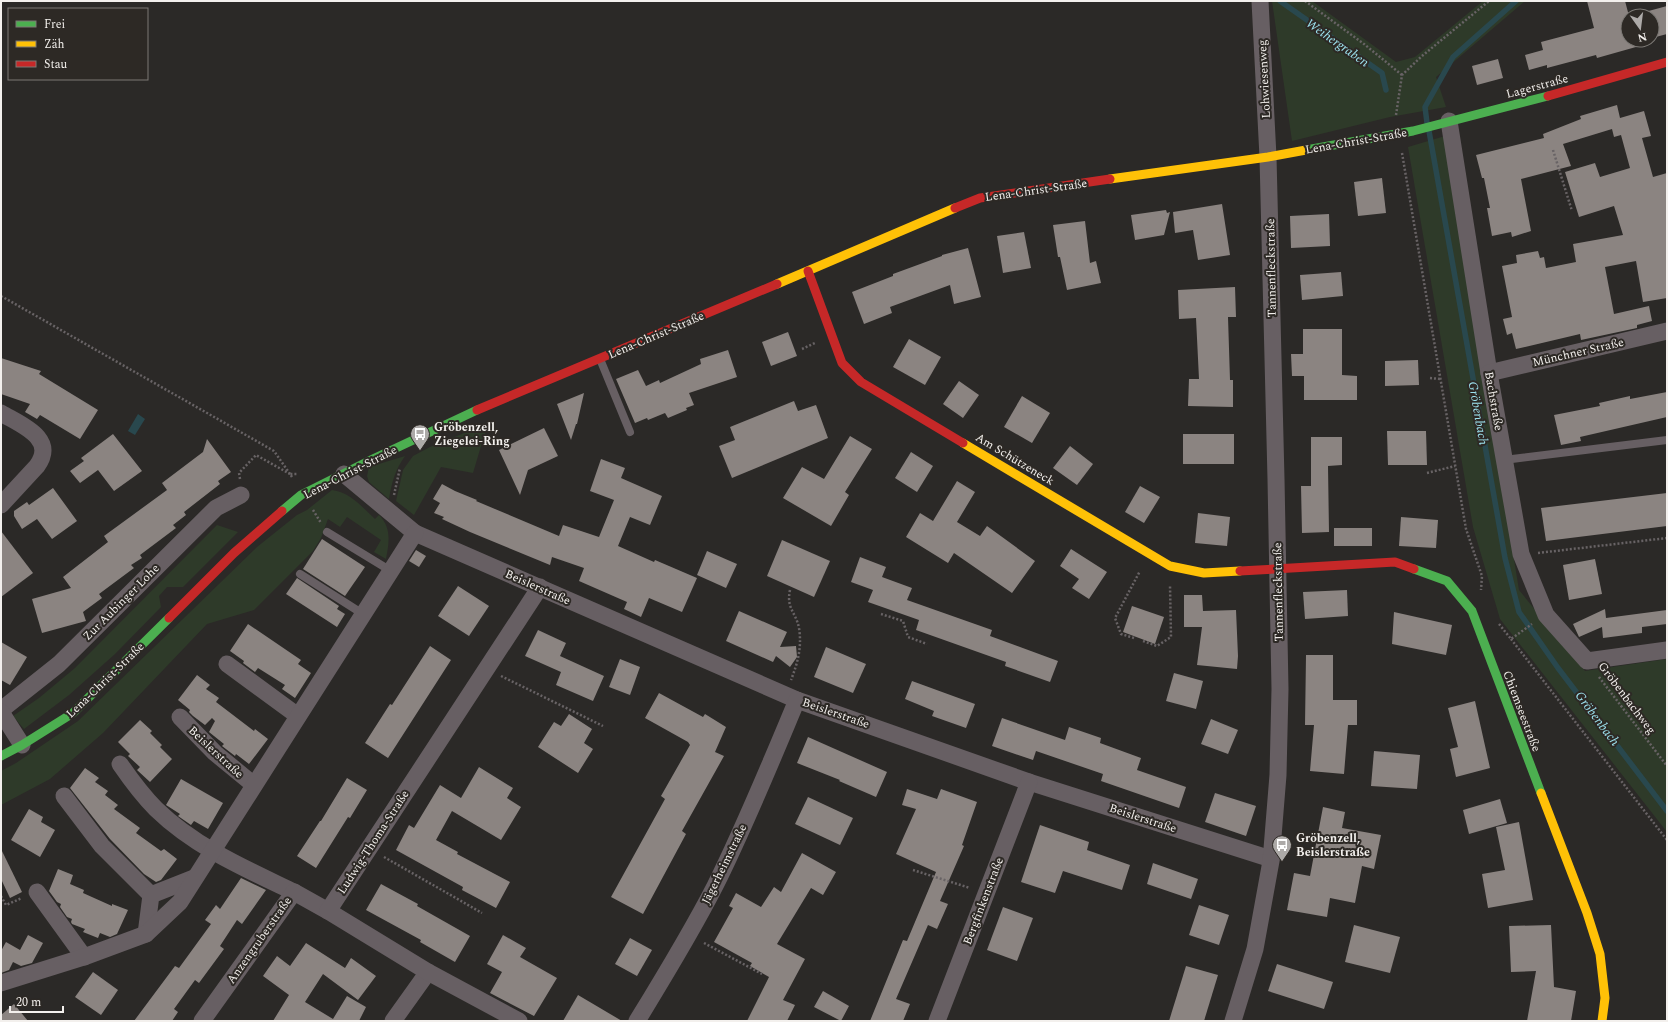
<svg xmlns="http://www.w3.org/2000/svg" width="1668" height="1022" viewBox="0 0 1668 1022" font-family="Spectral,serif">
<rect width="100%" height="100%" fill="#2b2927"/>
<g fill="#2e3a29">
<path d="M1272,1H1312L1396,62L1415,57L1483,1H1525L1436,77L1446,107L1390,117L1292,141Z"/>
<path d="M1445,136L1519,590L1585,671L1667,659V832L1500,619L1473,527L1408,147Z"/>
<path d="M491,422L484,436L473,473L441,467L414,515L396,501L403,470L413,456L430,447Z"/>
<path d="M405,456C395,470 392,482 389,499L369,482L367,476L369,467Z"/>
<path d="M332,490C350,492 362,507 375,519L379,515C392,528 389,543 386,559L374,552L381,540L347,517L340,527L328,519L321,538L313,551L254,610L207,624L103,733L50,779L1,805V771L16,763L78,721L257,547L297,515L307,510Z"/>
<path d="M217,525L238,532L183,587H167L159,596L161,607L115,654L69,695L24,729L13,716L39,698L75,668Z"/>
</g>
<path fill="#29484e" d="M138,414L145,419L135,435L128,431Z"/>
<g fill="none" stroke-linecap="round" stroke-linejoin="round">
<g stroke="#29484e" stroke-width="5.5">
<path d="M1280,1L1382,73L1386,90"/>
<path d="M1427,123L1425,107L1453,57L1516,1"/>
<path d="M1429,131L1505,558L1519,612L1558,668L1667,811"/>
</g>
</g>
<g fill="#8b8481">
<path d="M1587,1H1625L1629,16L1628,40H1645L1641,41L1643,45L1597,58L1596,55L1547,68V65L1529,70L1525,55L1543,50L1541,42L1594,28Z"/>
<path d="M1667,6V34L1652,38V16H1630Z"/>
<path d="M1498,59L1503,78L1477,85L1472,66Z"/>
<path d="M1617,105L1620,118L1644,111L1651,136L1642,138L1653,177L1667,173V298L1643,302L1636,261L1605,267L1614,314L1649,306L1652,321L1637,325V328L1581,340L1580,334L1516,349L1512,333L1507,335L1503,319L1512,317L1502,266L1517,263L1516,255L1538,251L1540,258L1544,257L1546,268L1576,262L1573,244L1623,235L1614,206L1579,217L1565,172L1595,163L1600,177L1630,168L1621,135L1614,137L1612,129L1563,144L1571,166L1521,179L1531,231L1512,237L1511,232L1492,236L1487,208H1490L1484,178H1482L1476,155L1544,138L1543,134L1581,119L1580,116Z"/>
<path d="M1382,178L1386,213L1358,216L1354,182Z"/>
<path d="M1222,204L1230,255L1198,260L1193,230L1175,233L1173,212Z"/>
<path d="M1166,210L1167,213L1170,212L1164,235L1135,240L1131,215Z"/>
<path d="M1329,214L1330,246L1291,248L1290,216Z"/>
<path d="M1085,221L1090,263L1096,261L1101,283L1067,290L1060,257H1058L1053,225Z"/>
<path d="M1024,232L1031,268L1003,273L997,236Z"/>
<path d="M968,248L981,297L954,304L950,285L890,307L892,313L864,324L852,292L893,276V274L942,256V255Z"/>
<path d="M1341,272L1343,296L1302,300L1300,275Z"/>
<path d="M1235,287L1236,317H1228L1230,380H1233V407L1188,406L1189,379H1199L1196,318L1179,319L1178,290Z"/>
<path d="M1303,329H1342V375L1357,376V400H1304V376H1292L1291,354H1303Z"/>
<path d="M788,332L797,356L771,366L762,342Z"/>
<path d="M909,339L941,357L925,385L893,367Z"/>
<path d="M728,350L737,377L689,393L694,405L686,408L687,410L668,418L665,413L648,420L647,418L635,423L616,379L638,370L646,386L659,380L660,383L701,364L700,359Z"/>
<path d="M1,358L41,371L39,374L98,410L80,439L40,415L37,419L25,412L30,404L1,394Z"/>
<path d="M1418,360L1419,385L1385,386V361Z"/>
<path d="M959,381L979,395L963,418L943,404Z"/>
<path d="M1667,392V417L1580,437L1581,441L1561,445L1554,415L1600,406L1599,403L1630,396V399Z"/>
<path d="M584,393L577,424H576L571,440L557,404Z"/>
<path d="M1022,396L1050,413L1032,443L1004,427Z"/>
<path d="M794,401L798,411L816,405L828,438L732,478L719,446L735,440L730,427Z"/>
<path d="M544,428L558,456L528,470L520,495L499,450Z"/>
<path d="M1387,431H1426L1427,465H1388Z"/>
<path d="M113,434L142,471L114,491L98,470L80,483L70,471L84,461L81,458Z"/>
<rect x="1183" y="434" width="51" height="30"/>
<path d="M850,436L872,449L845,492L849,495L831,526L783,498L802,467L824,479Z"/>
<path d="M1311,437H1342V465L1328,466L1329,532L1302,533L1301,486H1311Z"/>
<path d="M207,439L231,472L218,481L220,484L184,512L186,515L173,525L176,528L140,555L142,558L131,565L134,568L99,594L102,598L83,612L86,621L42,633L32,599L71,588L63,577L108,542L104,536L167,490L162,483L203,452Z"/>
<path d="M1070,446L1093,464L1077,485L1053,468Z"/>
<path d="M911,452L933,466L917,492L895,478Z"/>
<path d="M601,459L625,468L621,478L662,496L650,525L630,517L618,546L654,562L655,560L697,578L682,612L649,598L641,617L624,609L627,602L579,581L584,568L552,557L550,565L470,532L442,519L444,517L434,513L440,503L433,499L442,484L455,491L477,500L476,501L559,536L563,525L599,537L614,500L590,491Z"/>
<path d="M957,481L975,492L957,522L980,536L987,526L1035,561L1012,593L954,553L948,563L906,537L920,513L933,521Z"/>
<path d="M1140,486L1160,497L1144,523L1125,512Z"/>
<path d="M53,488L77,521L52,539L37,519L22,529L14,516V511L27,502L29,505Z"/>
<path d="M1667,493V526L1546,541L1541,508Z"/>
<path d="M1198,513L1230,517L1227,546L1195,543Z"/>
<path d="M1401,517L1438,520L1436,548L1399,546Z"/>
<rect x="1334" y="528" width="38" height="18"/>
<path d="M1,531L33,573L1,597Z"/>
<path d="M322,539L365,567L345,596L303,569Z"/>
<path d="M782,540L830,561L814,597L767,576Z"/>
<path d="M1071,549L1107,572L1089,599L1072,588L1079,579L1060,566Z"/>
<path d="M416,550L426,556L419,567L409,561Z"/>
<path d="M707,551L737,564L726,588L697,575Z"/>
<path d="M860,557L886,567L882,577L912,588L907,600L992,630L990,636L1058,661L1050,682L1005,666L1006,662L916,630L919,620L868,602L873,590L851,582Z"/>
<path d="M1595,559L1602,594L1569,600L1563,565Z"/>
<path d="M297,578L339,606L337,609L345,614L337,627L286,594Z"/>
<path d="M458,586L489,606L469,636L438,616Z"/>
<path d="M1347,590L1348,616L1305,619L1303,592Z"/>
<path d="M1184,595H1202L1203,611L1236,610L1238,656L1237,669L1197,665L1202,627H1184Z"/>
<path d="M1132,606L1164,617L1155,644L1123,632Z"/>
<path d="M1605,609L1606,618L1667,610V624L1642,627V633L1603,638L1602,627L1579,637L1573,624Z"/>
<path d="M739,611L787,632L780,647L796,646L797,657L790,667L776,656L773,662L726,641Z"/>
<path d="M1394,612L1452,625L1446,655L1392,644Z"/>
<path d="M248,624L301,660L298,664L311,673L295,698L282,689L285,685L258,668L255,672L243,663L244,661L230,651Z"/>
<path d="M538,630L566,643L560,656L604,676L593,701L556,685L561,672L525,656Z"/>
<path d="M1,642L27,657L10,685L1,680Z"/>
<path d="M430,646L451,660L388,758L365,743L390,704L392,705Z"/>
<path d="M826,647L866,664L853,693L814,677Z"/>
<path d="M1306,655H1333V700H1357V725H1348L1344,774L1310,771L1314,725H1305Z"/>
<path d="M620,659L640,667L630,695L609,687Z"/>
<path d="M1174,673L1203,681L1196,709L1166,701Z"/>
<path d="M197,675L210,685L206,689L219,698L216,702L254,731L255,729L268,739L249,764L236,754L235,756L222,746L224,744L209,732L215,721L212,718L205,725L193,716L189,712L190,710L178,700Z"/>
<path d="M912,681L975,704L966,728L932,716L934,711L905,699Z"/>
<path d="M659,693L703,717L705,714L726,727L715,752L724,756L682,831L686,834L643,914L611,897L665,799L661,796L690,745L688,742L645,718Z"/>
<path d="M1475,701L1490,768L1456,777L1450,749L1458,747L1448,708Z"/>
<path d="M569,714L592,729L584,743L593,749L578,773L538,747L554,722L561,726Z"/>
<path d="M1002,718L1065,740L1069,727L1101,738L1100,743L1141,758L1137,770L1186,787L1179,808L1101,781L1103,774L1036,751L1033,760L992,746Z"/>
<path d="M1211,719L1238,730L1228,754L1201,744Z"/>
<path d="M140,720L152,731L150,733L162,745L160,747L172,759L150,782L137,770L140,767L128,756L130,754L118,742Z"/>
<path d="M808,737L887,772L876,797L839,781L840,780L797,763Z"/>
<path d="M1374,751L1420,755L1417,789L1371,786Z"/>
<path d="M479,767L513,788L507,798L521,807L501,840L452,811L436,840L458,852L457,854L510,882L496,908L462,890L463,887L396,850L409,825L414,828L440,785L461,798Z"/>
<path d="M85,768L99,778L95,782L108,791L105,795L118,805L114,809L140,828L136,833L161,851L164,849L177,859L161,880L156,882L144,874L110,839L70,788Z"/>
<path d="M347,778L367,790L350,818L348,817L316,868L297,856L320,821H321Z"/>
<path d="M181,779L223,803L208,829L194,821L191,825L178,816L180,814L166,805Z"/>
<path d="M907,789L937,799L941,789L977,802L962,845L964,846L940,901L948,904L937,929L928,925L896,999L910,1004L903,1021H870L903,940L907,941L936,872L896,854L916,809L902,805Z"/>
<path d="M1215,793L1256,806L1246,836L1205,822Z"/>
<path d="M808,797L853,818L840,845L795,824Z"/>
<path d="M1500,799L1507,823L1469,834L1463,810Z"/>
<path d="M1323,807L1345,812L1342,828L1381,835L1374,869L1362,866L1355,903L1330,898L1327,917L1287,910L1294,873L1310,876Z"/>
<path d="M29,809L43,817L41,822L55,830L40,857L11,840Z"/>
<path d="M1519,822L1533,900L1488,908L1482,874L1505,870L1496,827Z"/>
<path d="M1040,825L1089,842L1087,850L1130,865L1122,890L1063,871L1055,893L1021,882Z"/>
<path d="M1,849L22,892L10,898L1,879Z"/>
<path d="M802,853L836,872L823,895L811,888L777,944L805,959L783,1000L795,1005L787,1021H747L769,977L750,966L752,963L714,942L733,908L729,906L736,893L761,907L774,887L781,892Z"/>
<path d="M1153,863L1198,879L1191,899L1147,884Z"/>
<path d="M58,869L73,875L70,884L84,890L83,893L112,906V904L128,910L117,934L110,937L100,933L98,938L83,932L85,929L72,924L71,922L72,919L67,917L60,907L61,904L57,902L49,891Z"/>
<path d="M241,878L266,890L242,924L237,920L220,946L224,949L199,983L195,980L174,1009L178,1012L172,1021H134L175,966L179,968L211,924L205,920L216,905L220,909Z"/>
<path d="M381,884L418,904L417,906L470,936L455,962L420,942L421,940L366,910Z"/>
<path d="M1199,905L1229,915L1219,945L1189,935Z"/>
<path d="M1003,907L1033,918L1017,961L987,950Z"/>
<path d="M1354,925L1400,937L1390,973L1345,962Z"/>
<path d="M1551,925L1554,987L1576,991L1571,1021H1527L1536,971L1511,972L1509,926Z"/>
<path d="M28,935L43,943L32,963L21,966L13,962L9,970L1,973V951L6,942L20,950Z"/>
<path d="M503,935L526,948L520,957L557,978L534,1016L490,993L502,972L487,964Z"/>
<path d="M630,938L652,950L637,976L615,964Z"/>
<path d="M306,943L345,968L351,958L376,976L358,1000L323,974L305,1002L333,1019L347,996L366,1007L359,1021H273L289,995L263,976L277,956L290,966Z"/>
<path d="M1277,964L1333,982L1324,1009L1268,991Z"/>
<path d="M1186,966L1218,975L1204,1021H1169Z"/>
<path d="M93,972L118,990L101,1015L75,997Z"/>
<path d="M823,991L849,1006L841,1021L814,1007Z"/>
<path d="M578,995L622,1021H563Z"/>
<path d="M14,1004L28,1021H1V1015Z"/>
</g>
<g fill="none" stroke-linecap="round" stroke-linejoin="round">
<g stroke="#686365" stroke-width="2.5" stroke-dasharray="2 2" stroke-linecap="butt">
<path d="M1305,1L1364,44L1402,75"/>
<path d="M1396,115L1402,75L1422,56L1489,1"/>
<path d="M1553,150L1572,211"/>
<path d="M1402,153L1466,529L1482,576L1481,590"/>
<path d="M1,296L274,451L290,474"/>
<path d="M802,349L815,343"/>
<path d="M1430,378L1440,379"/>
<path d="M1427,473L1455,466"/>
<path d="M292,477L290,474H298"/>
<path d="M240,479L239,473L256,455L290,474"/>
<path d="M394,495L400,468"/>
<path d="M313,510L321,523"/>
<path d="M1538,553L1667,538"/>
<path d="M790,590C786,609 796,612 799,628C802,647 798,662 791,680"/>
<path d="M881,614L903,621L908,637L927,644"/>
<path d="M1499,624L1511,639L1532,624"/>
<path d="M1134,638L1121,634L1115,618L1140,571"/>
<path d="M1511,639L1667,840"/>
<path d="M1143,641L1157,646L1171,637L1170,585"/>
<path d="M501,676L603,726"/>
<path d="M1599,677L1667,766"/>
<path d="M384,857L482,913"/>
<path d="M913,870L970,888"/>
<path d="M1,896L6,905L22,898"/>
<path d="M704,943L762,974"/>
</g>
<g stroke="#675f63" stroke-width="8">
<path d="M600,359L630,432"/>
<path d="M1504,460L1667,440"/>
<path d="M327,532L391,571"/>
<path d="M300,574L363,614"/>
</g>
<g stroke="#675f63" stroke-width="17">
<path d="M1449,121L1489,373L1521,554L1546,615L1587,661L1667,650"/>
<path d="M1489,373L1667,331"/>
<path d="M1,413C21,425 57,438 37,466L1,505"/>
<path d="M344,474L415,533L797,700L1029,782L1271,859"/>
<path d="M227,664L298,716"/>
<path d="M1,710L59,664L216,508L241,495"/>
<path d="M1,712L22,745"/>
<path d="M180,717L215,753L254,785"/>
<path d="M120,764C131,780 143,796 156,809C195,847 246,869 294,892"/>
<path d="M64,796L102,846L151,895"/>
<path d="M37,892L84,957"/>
<path d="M146,934L151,895L194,878"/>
<path d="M1,983L84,957L146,934L180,902L415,533"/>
<path d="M202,1021L294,892L328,911"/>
<path d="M393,1021L428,972"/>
<path d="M519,1021L428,972L328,911L540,587"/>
<path d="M637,1021C664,977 691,933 715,886C745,826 771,762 797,700"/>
<path d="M937,1021L1029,782"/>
<path d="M1233,1021L1255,949L1271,861L1278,775L1280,689L1276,479L1268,157L1260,1"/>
</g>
<g stroke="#4caf50" stroke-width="9">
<path d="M1306,150L1413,131L1548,96"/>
<path d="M282,511L301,495L375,458L477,410"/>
<path d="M1414,569L1447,581L1472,611L1541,793"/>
<path d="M1,756L22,745L73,713L169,618"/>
</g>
<g stroke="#ffc107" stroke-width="9">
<path d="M1110,179L1268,157L1306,150"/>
<path d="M777,284L955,208"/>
<path d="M963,443L1170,566L1204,573L1240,571"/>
<path d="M1541,793L1587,913L1600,954L1605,998L1602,1021"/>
</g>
<g stroke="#c62828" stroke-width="9">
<path d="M1548,96L1667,62"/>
<path d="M955,208L980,198L1110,179"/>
<path d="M808,271L842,363L861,382L963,443"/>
<path d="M477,410L777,284"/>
<path d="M1240,571L1395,562L1414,569"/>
<path d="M169,618L234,553L282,511"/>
</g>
</g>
<defs>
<symbol id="bus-pin" viewBox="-11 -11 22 30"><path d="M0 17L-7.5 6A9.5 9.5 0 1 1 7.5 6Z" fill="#adaaa8" stroke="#2d2925"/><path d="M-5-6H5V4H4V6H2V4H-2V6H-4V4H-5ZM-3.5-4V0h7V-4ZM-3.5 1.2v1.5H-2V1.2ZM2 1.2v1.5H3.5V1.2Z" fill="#fff"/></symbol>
</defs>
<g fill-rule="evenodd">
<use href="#bus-pin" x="409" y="423" width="22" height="30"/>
<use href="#bus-pin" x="1271" y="834" width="22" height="30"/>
</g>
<g text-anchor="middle" stroke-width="4" stroke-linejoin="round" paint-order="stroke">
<g font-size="12" fill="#f3f0ed" stroke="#2d2925">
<text transform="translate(1264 79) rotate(-93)" y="4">Lohwiesenweg</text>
<text transform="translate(1537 86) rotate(-15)" y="4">Lagerstraße</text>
<text transform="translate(1356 141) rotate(-10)" y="4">Lena-Christ-Straße</text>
<text transform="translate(1036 190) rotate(-8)" y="4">Lena-Christ-Straße</text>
<text transform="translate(1271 268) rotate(-91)" y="4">Tannenfleckstraße</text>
<text transform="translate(656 335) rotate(-23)" y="4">Lena-Christ-Straße</text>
<text transform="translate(1578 352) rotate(-13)" y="4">Münchner Straße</text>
<text transform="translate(1494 401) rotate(80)" y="4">Bachstraße</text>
<text transform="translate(1015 459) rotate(31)" y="4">Am Schützeneck</text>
<text transform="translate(350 472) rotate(-27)" y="4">Lena-Christ-Straße</text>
<text transform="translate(538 587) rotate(24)" y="4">Beislerstraße</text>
<text transform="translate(1278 592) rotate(-91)" y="4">Tannenfleckstraße</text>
<text transform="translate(121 602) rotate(-45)" y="4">Zur Aubinger Lohe</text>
<text transform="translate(105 680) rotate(-44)" y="4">Lena-Christ-Straße</text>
<text transform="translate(1627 698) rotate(53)" y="4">Gröbenbachweg</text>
<text transform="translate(1522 711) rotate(69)" y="4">Chiemseestraße</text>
<text transform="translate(836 713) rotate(19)" y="4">Beislerstraße</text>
<text transform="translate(216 752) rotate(43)" y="4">Beislerstraße</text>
<text transform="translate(1143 818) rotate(18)" y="4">Beislerstraße</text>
<text transform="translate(373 842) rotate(-57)" y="4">Ludwig-Thoma-Straße</text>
<text transform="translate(724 864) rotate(-64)" y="4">Jägerheimstraße</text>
<text transform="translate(983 901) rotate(-69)" y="4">Bergfinkenstraße</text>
<text transform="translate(259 940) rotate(-55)" y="4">Anzengruberstraße</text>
</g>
<g font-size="12" font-weight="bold" fill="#f3f0ed" stroke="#2d2925" text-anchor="start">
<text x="434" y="431">Gröbenzell,<tspan x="434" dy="14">Ziegelei-Ring</tspan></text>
<text x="1296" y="842">Gröbenzell,<tspan x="1296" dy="14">Beislerstraße</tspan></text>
</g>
<g font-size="13" font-style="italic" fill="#9ce1ee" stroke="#2d2925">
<text transform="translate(1338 42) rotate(35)" y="5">Weihergraben</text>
<text transform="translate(1479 413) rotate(80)" y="5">Gröbenbach</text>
<text transform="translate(1598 718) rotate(53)" y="5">Gröbenbach</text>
</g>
</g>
<rect width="1668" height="1022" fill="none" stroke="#f3f0ed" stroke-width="4"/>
<rect x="8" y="8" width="140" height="72" fill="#2d2925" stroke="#7c7975"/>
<rect x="16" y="21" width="20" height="6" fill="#4caf50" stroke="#7c7975"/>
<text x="44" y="28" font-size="12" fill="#f3f0ed">Frei</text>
<rect x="16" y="41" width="20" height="6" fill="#ffc107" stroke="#7c7975"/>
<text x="44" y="48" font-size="12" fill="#f3f0ed">Zäh</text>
<rect x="16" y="61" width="20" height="6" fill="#c62828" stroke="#7c7975"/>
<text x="44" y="68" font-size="12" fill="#f3f0ed">Stau</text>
<g transform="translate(1640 28) rotate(166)"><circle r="19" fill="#2d2925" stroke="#7c7975"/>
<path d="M0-3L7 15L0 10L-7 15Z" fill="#adaaa8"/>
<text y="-6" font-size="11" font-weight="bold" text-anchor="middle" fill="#f3f0ed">N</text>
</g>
<path d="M10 1006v6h53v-6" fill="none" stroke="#f3f0ed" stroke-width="2"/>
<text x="16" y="1006" font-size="12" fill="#f3f0ed" stroke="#2d2925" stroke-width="3" paint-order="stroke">20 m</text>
</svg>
